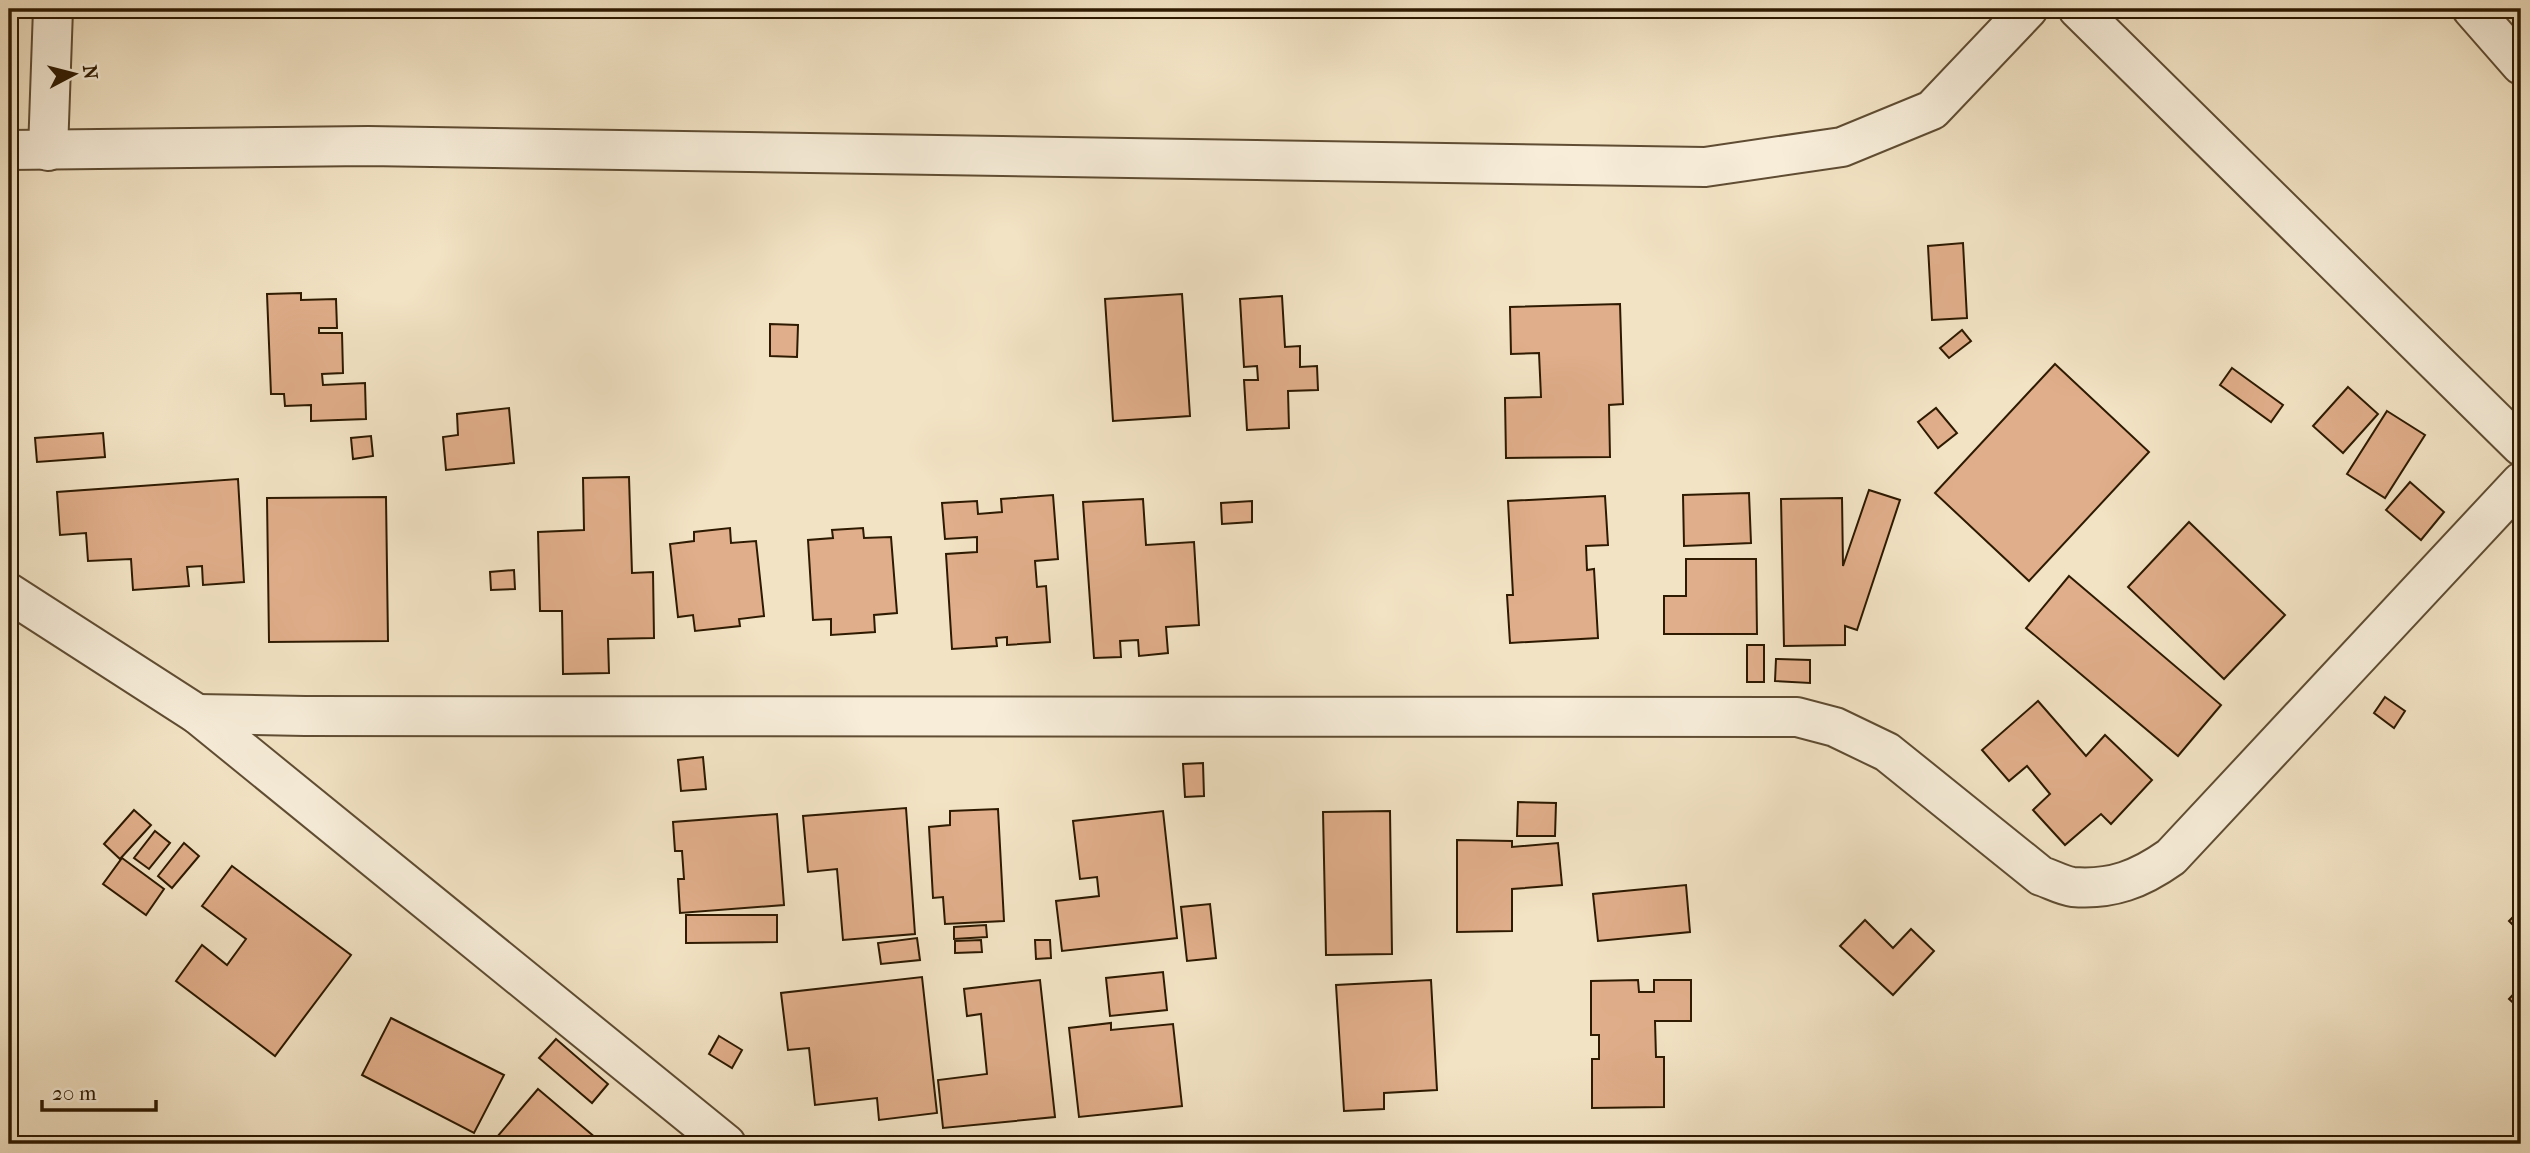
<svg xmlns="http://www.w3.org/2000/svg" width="2530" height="1153" viewBox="0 0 2530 1153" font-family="'IM FELL French Canon',serif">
<rect width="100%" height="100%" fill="#f2e3c4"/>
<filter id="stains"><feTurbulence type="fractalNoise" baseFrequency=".00286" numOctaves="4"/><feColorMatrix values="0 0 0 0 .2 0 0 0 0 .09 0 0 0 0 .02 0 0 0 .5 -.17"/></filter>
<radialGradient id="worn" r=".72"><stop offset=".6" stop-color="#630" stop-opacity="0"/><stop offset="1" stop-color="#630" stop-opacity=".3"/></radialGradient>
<g fill="#e0ae8a" stroke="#2e1a01" stroke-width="2">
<path d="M1963,243L1967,318L1932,320L1928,246Z"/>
<path d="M301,293V300L336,299L337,328H319V333H342L343,373L322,374L323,385L365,383L366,419L311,421V405L285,406L284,394H271L267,294Z"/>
<path d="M1182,294L1190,416L1113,421L1105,299Z"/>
<path d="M1282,296L1285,347L1300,346V367L1317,366L1318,390L1288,391L1289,428L1247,430L1244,380H1258L1257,366L1244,367L1240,299Z"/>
<path d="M1620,304L1623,404L1609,405L1610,457L1506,458L1505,398L1541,397L1539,353L1511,354L1510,307Z"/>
<path d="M770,324L798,325L797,357L770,356Z"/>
<path d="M1962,330L1971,341L1949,358L1940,348Z"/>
<path d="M2055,364L2149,452L2029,581L1935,493Z"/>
<path d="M2232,368L2283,405L2271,422L2220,385Z"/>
<path d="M2348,387L2378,414L2343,453L2313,426Z"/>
<path d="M509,408L514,463L446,470L443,437L458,435L457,414Z"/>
<path d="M1936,408L1957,433L1938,448L1918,422Z"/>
<path d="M2387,411L2425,435L2385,498L2347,474Z"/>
<path d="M103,433L105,457L37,462L35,438Z"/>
<path d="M371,436L373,456L353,459L351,438Z"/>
<path d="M629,477L632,573L653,572L654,638L608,639L609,673L563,674L562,611H540L538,532L584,530L583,478Z"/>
<path d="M238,479L244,582L203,585L202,566L187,567L189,586L133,590L131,559L88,561L86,533L60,535L57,492Z"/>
<path d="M2410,482L2444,512L2421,540L2386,510Z"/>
<path d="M1869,490L1900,500L1857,630L1845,626V645L1784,646L1781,499L1842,498L1843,566Z"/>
<path d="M1749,493L1751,543L1684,546L1683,495Z"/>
<path d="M1053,495L1058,559L1035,561L1037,587L1046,586L1050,642L1007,645V637L996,638L997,646L952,649L946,554L977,552V537L945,539L942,503L977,501L978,514L1002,512L1001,499Z"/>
<path d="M1605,496L1608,545L1586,546L1587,570L1594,569L1598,638L1510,643L1507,595H1513L1508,501Z"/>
<path d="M386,497L388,641L269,642L267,498Z"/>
<path d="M1143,499L1146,545L1194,542L1199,625L1166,627L1168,653L1139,656L1138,640L1120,641L1121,657L1094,658L1083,502Z"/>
<path d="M1252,501V522L1222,524L1221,503Z"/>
<path d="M2189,522L2285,615L2224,679L2128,587Z"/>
<path d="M730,528L731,543L756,541L764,616L739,619L740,626L695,631L693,615L678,617L670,544L694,541V532Z"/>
<path d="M863,528L864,538L891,537L897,613L874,615L875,632L831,635V619L813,620L808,540L833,538L832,530Z"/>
<path d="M1686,559H1756L1757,634H1664V596H1686Z"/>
<path d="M514,570L515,589L491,590L490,572Z"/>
<path d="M2069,576L2221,705L2178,756L2026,628Z"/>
<rect x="1747" y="645" width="17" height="37"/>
<path d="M1776,659L1810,660V683L1775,681Z"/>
<path d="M2385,697L2405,711L2394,728L2374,713Z"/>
<path d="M2038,701L2086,756L2105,735L2152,780L2111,824L2101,814L2065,845L2033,810L2050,794L2027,766L2009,781L1982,750Z"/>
<path d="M703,757L706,789L681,791L678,760Z"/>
<path d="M1203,763L1204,796L1185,797L1183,764Z"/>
<path d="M1518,802L1556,803L1555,836H1517Z"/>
<path d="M906,808L915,934L843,940L837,869L808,872L803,816Z"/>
<path d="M998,809L1004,921L945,924L943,897L933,898L929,827L950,825V811Z"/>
<path d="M134,810L151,825L120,859L104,844Z"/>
<path d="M1163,811L1177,938L1062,951L1056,901L1099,896L1097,877L1080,879L1073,821Z"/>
<path d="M1390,811L1392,954L1326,955L1323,812Z"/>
<path d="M777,814L784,905L680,913L678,879H684L682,851H675L673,822Z"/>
<path d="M155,831L170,843L149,869L134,858Z"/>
<path d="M1457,840L1512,841V847L1558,843L1562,885L1512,889V931L1457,932Z"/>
<path d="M184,843L199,856L172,888L158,876Z"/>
<path d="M122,858L164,889L146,915L103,884Z"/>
<path d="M232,866L351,955L275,1056L176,981L202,945L227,965L246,939L202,906Z"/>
<path d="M1686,885L1690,932L1598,941L1593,894Z"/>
<path d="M1210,904L1216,958L1187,961L1181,907Z"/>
<path d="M2521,909V933L2509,921Z"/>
<path d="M686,915H777V942L686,943Z"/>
<path d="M1865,920L1893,948L1911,929L1934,951L1893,995L1840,946Z"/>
<path d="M986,925L987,937L954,939V927Z"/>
<path d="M917,938L920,960L881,964L878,943Z"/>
<path d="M981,940L982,952L955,953V941Z"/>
<path d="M1035,940H1050L1051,958L1036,959Z"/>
<path d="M1163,972L1167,1010L1110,1016L1106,978Z"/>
<path d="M922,977L937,1113L879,1120L877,1098L815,1105L809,1048L788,1050L781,993Z"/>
<path d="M1040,980L1055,1117L943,1128L938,1080L987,1074L981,1014L967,1016L964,989Z"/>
<path d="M1431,980L1437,1090L1384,1093V1109L1344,1111L1336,985Z"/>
<path d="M1638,980L1639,992H1654V980H1691V1021H1655L1656,1057H1664V1107L1592,1108V1059H1599V1035H1591V981Z"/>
<path d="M2521,986V1010L2509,999Z"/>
<path d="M391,1018L504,1075L474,1133L362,1075Z"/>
<path d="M1111,1023V1030L1173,1024L1182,1106L1079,1117L1069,1028Z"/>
<path d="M719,1036L742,1050L732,1068L709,1054Z"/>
<path d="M556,1039L608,1084L592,1103L539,1058Z"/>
<path d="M538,1089L603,1144H491Z"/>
</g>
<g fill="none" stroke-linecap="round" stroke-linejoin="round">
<defs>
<g id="minor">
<path d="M2078,9L2521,446"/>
<path d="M9,150L368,146L1705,167L1842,147L1932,110L2028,9"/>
<path d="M48,151L53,9"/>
<path d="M9,593L197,714L726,1144"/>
<path d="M197,714L305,716L1797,717L1835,727L1887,752L2041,876C2051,879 2063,886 2073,887C2112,890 2140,879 2171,857L2521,482"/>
</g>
<path id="tertiary" d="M2472,9L2521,65"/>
</defs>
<use href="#minor" stroke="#5f4c32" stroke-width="42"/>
<use href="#tertiary" stroke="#5f4c32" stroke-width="42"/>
<use href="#minor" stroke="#f7edd9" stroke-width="38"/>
<use href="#tertiary" stroke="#f7edd9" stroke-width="38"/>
</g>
<rect width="2530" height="1153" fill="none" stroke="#f2e3c4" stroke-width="35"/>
<rect x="10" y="10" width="2509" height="1132" fill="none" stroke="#2e1a01" stroke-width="3.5"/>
<rect x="18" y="18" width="2495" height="1118" fill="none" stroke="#2e1a01" stroke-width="2"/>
<g transform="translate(74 74) rotate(83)" stroke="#f7edd9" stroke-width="5" paint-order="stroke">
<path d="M0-5L12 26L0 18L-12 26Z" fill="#2e1a01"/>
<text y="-10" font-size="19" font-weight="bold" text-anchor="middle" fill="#2e1a01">N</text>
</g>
<path d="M42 1100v10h114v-10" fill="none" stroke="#2e1a01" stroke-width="3.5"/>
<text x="52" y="1100" font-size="21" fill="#2e1a01" stroke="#f7edd9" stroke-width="5" paint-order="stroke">20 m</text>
<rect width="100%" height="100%" filter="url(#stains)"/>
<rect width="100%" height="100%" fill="url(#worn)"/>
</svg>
